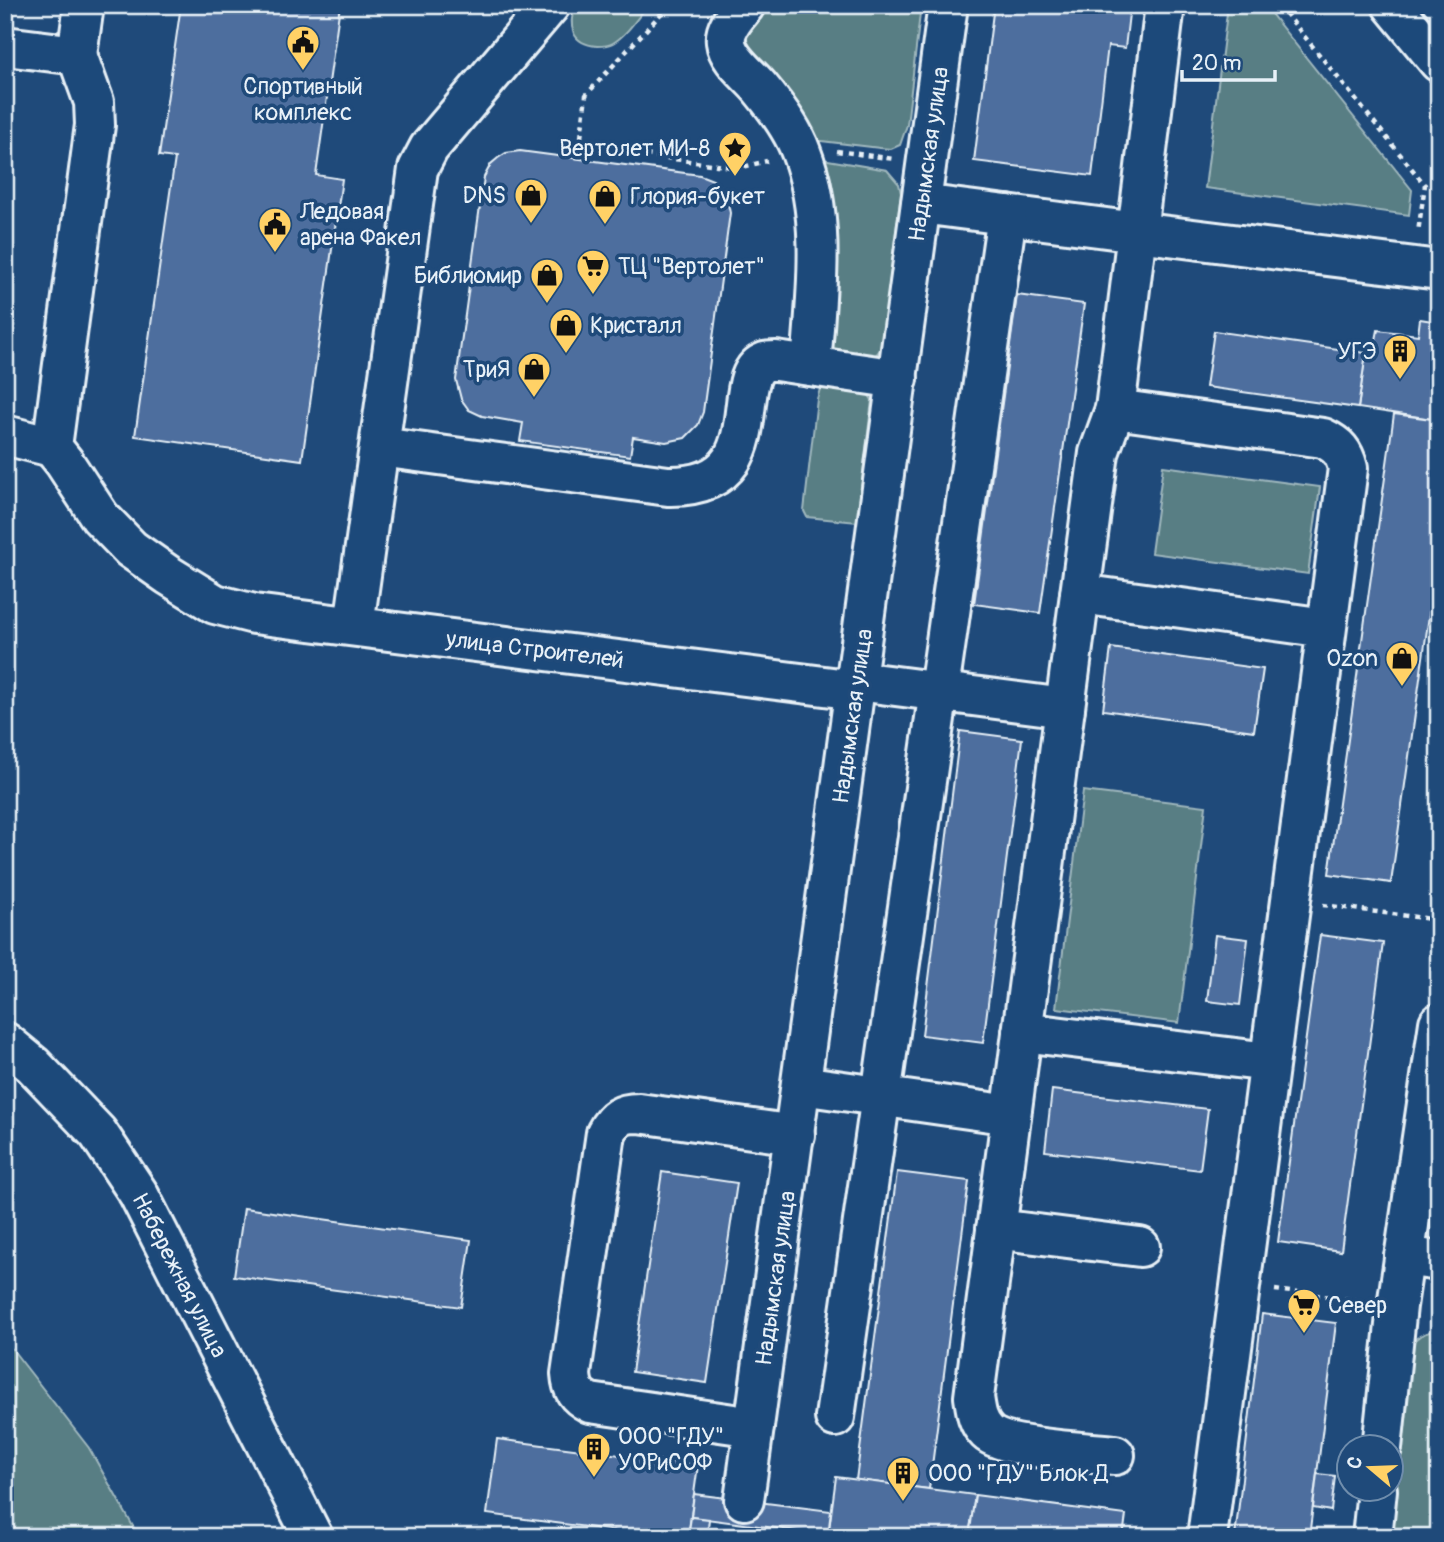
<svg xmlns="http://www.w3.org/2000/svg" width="1444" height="1542" viewBox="0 0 1444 1542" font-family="Pangolin,sans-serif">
<rect width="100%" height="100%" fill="#1f4a7a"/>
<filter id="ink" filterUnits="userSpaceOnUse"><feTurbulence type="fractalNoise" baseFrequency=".0143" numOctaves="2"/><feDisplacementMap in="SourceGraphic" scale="14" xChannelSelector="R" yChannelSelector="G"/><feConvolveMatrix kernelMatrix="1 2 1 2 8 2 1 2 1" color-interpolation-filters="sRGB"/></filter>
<g filter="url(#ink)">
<g fill="#597e84" stroke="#a0b8be" stroke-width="2">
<path d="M575,5H648C638,17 627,35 613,43C608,46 603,46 597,46C571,44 568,26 575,5Z"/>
<path d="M766,5H921L907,125L900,145L891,149L880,148L813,140L747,45V34Z"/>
<path d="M1228,5H1264L1412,190L1409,215L1205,188Z"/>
<path d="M822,159L887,170L899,184L901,193L882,340L880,350L875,356L866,357L829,350Z"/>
<path d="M827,384L868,394L872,400L857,522L807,517L804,511L817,399L820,389Z"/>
<path d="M1163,466L1320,487L1308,574L1151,553Z"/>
<path d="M1083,791L1206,806L1179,1023L1056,1008Z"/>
<path d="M1434,1331L1439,1332V1537H1384L1406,1354C1413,1340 1418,1334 1434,1331Z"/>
<path d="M5,1340L89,1448L139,1537H5Z"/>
</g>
<g fill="#4d6e9e" stroke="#e8f1f8" stroke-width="2">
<path d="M181,5H340L316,175L342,179L302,460L135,436L175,158L159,156Z"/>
<path d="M994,5H1130L1125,48L1108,46L1092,176L974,161Z"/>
<path d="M520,151L700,175L713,180L726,194L730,213L703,412L698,425L685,438L666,442L633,437L630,456L520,441L523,423L482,416L469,410L461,399L456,380L484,177L491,164L498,158L506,153Z"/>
<path d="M1017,295L1084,304L1040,613L974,604Z"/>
<path d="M1420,319L1439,322V420L1358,408L1367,343L1375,345L1378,330L1418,335Z"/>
<path d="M1214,331L1366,353L1358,408L1206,387Z"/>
<path d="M1394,414L1439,420V545L1391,883L1329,874Z"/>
<path d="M1111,648L1263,669L1254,731L1103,710Z"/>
<path d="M960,731L1022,739L983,1043L922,1035Z"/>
<path d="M1215,935L1248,939L1240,1005L1207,1001Z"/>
<path d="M1320,935L1383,943L1341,1251L1278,1242Z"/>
<path d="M1052,1090L1208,1109L1200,1170L1045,1151Z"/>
<path d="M662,1172L737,1183L707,1383L632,1372Z"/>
<path d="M897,1172L969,1181L929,1489L856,1480Z"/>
<path d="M244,1208L471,1240L461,1307L234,1276Z"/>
<path d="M1262,1314L1336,1323L1309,1537H1235Z"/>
<path d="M497,1439L698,1465L688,1537H663L487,1514Z"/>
<path d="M1317,1474L1335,1476L1331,1511L1313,1508Z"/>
<path d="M836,1477L975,1495L969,1537H828Z"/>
<path d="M694,1494L831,1511L828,1535L691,1517Z"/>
<path d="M975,1495L1126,1515L1123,1537H969Z"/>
<path d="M691,1517L709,1519L707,1537H688Z"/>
</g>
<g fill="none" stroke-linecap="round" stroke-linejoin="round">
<defs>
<g id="minor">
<path d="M745,5C736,16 724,28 726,42C728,60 750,75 761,89C776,107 793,130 801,152C827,219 816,296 811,366"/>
<path d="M1392,5L1439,62"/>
<path d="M5,46L77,55L84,5"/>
<path d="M77,55L94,102L95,125L52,447L64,462L100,517L131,549L168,575L215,604L254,614L856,690"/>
<path d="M921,204L1137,232L1165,5"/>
<path d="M1115,409L1137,232L1439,270"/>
<path d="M5,435L52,447"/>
<path d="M380,447L668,486C777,488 725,376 765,362C768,361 772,361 776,361L898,379"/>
<path d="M1080,594L974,1397C976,1410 977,1422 987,1432C1004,1449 1087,1452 1115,1455"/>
<path d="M354,625L418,169L429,148L550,5"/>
<path d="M857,681L1065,708"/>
<path d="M1022,1032L1269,1062"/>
<path d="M5,1042L33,1065L98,1133L138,1193L313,1537"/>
<path d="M801,1085L1011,1115"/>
<path d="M996,1229L1140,1247"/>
<path d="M1404,1256L1439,1261"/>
<path d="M835,1417L1007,215"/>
<path d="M754,1427L590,1403C576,1396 572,1389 571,1374L606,1133C614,1118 621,1113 639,1113L795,1135"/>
<path d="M1382,1448L1397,1306L1439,1023"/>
<path d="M744,1500L948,5"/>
<path d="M1207,1537L1348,468C1344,452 1338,445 1323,438L1115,409L1099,453L1080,594L1326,628"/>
<path d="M1372,1537L1377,1490"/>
</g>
</defs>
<use href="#minor" stroke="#e8f1f8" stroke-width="44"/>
<g stroke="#e8f1f8" stroke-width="4.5" stroke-dasharray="5 5" stroke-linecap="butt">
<path d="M669,5L586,95L580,146L739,168L767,161"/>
<path d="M1279,5L1425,185L1418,232"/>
<path d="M837,151L894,159"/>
<path d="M1323,905L1439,920"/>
<path d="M1275,1290L1363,1301"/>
</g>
<use href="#minor" stroke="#1f4a7a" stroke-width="38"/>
</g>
</g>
<defs>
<symbol id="civic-pin" viewBox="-11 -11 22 30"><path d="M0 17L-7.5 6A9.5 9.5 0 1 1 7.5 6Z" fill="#ffd166" stroke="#1f4a7a"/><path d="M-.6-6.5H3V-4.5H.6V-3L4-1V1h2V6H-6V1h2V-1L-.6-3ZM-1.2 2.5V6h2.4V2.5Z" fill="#111"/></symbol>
<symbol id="sight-pin" viewBox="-11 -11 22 30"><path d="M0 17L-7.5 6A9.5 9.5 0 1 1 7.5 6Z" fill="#ffd166" stroke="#1f4a7a"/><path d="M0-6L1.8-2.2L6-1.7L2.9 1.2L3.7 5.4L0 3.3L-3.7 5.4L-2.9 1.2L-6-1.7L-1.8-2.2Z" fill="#111"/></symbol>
<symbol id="shop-pin" viewBox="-11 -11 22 30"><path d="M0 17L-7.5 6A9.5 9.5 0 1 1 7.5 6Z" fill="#ffd166" stroke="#1f4a7a"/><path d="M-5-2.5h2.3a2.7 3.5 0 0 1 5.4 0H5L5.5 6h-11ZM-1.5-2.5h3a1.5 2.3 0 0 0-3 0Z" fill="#111"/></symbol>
<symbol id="supermarket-pin" viewBox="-11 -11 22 30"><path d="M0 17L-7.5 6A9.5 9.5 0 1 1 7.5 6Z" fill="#ffd166" stroke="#1f4a7a"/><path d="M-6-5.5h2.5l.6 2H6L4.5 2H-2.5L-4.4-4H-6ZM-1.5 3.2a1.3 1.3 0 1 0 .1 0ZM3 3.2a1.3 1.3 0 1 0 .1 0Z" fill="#111"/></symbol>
<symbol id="building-pin" viewBox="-11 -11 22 30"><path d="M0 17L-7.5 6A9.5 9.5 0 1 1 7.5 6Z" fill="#ffd166" stroke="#1f4a7a"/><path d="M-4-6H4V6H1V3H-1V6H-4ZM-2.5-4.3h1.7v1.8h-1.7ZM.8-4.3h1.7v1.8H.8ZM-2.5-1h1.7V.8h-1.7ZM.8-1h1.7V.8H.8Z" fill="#111"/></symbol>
</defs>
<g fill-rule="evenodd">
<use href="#civic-pin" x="284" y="23" width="38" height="52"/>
<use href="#sight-pin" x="716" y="129" width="38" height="52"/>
<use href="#shop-pin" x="512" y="176" width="38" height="52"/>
<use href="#shop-pin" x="586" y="177" width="38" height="52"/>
<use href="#civic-pin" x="256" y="205" width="38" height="52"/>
<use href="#supermarket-pin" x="574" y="247" width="38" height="52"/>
<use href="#shop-pin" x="528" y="256" width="38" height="52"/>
<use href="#shop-pin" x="547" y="306" width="38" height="52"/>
<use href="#building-pin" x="1381" y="332" width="38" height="52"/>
<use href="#shop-pin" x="515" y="350" width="38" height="52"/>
<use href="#shop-pin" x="1383" y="639" width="38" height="52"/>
<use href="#supermarket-pin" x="1285" y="1286" width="38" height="52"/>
<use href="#building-pin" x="575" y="1430" width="38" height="52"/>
<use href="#building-pin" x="884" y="1454" width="38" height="52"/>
</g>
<g text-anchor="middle" stroke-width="7" stroke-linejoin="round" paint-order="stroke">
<g font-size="23" fill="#e8f1f8" stroke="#1f4a7a" text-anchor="start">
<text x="303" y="94" text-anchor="middle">Спортивный<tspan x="303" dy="26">комплекс</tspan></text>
<text x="710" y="156" text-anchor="end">Вертолет МИ-8</text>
<text x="506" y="203" text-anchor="end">DNS</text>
<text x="630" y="204">Глория-букет</text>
<text x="300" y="219">Ледовая<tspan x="300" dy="26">арена Факел</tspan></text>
<text x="618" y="274">ТЦ "Вертолет"</text>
<text x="522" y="283" text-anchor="end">Библиомир</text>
<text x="590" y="333">Кристалл</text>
<text x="1376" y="359" text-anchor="end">УГЭ</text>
<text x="510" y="377" text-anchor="end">ТриЯ</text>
<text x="1378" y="666" text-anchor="end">Ozon</text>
<text x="1328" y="1313">Север</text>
<text x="618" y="1444">ООО "ГДУ"<tspan x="618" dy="26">УОРиСОФ</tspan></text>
<text x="928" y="1481">ООО "ГДУ" Блок Д</text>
</g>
<g font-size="23" fill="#e8f1f8" stroke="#1f4a7a">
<text transform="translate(928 154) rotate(-82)" y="8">Надымская улица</text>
<text transform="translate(535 649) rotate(7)" y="8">улица Строителей</text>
<text transform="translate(852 716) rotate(-82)" y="8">Надымская улица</text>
<text transform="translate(180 1275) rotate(63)" y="8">Набережная улица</text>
<text transform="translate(775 1278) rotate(-82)" y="8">Надымская улица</text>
</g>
</g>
<rect width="1444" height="1542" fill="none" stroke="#1f4a7a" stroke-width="28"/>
<rect x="14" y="14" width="1416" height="1514" fill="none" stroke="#e8f1f8" stroke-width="2.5" filter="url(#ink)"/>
<g transform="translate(1370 1468) rotate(289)"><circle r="33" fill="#1f4a7a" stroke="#6f8dac" stroke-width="2"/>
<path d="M0-5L12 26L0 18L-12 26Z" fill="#ffd166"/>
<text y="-10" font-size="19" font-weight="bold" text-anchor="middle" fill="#e8f1f8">С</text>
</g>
<path d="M1182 70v10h93v-10" fill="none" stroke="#e8f1f8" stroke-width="3.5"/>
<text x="1192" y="70" font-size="21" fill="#e8f1f8" stroke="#1f4a7a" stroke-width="5" paint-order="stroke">20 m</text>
</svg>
